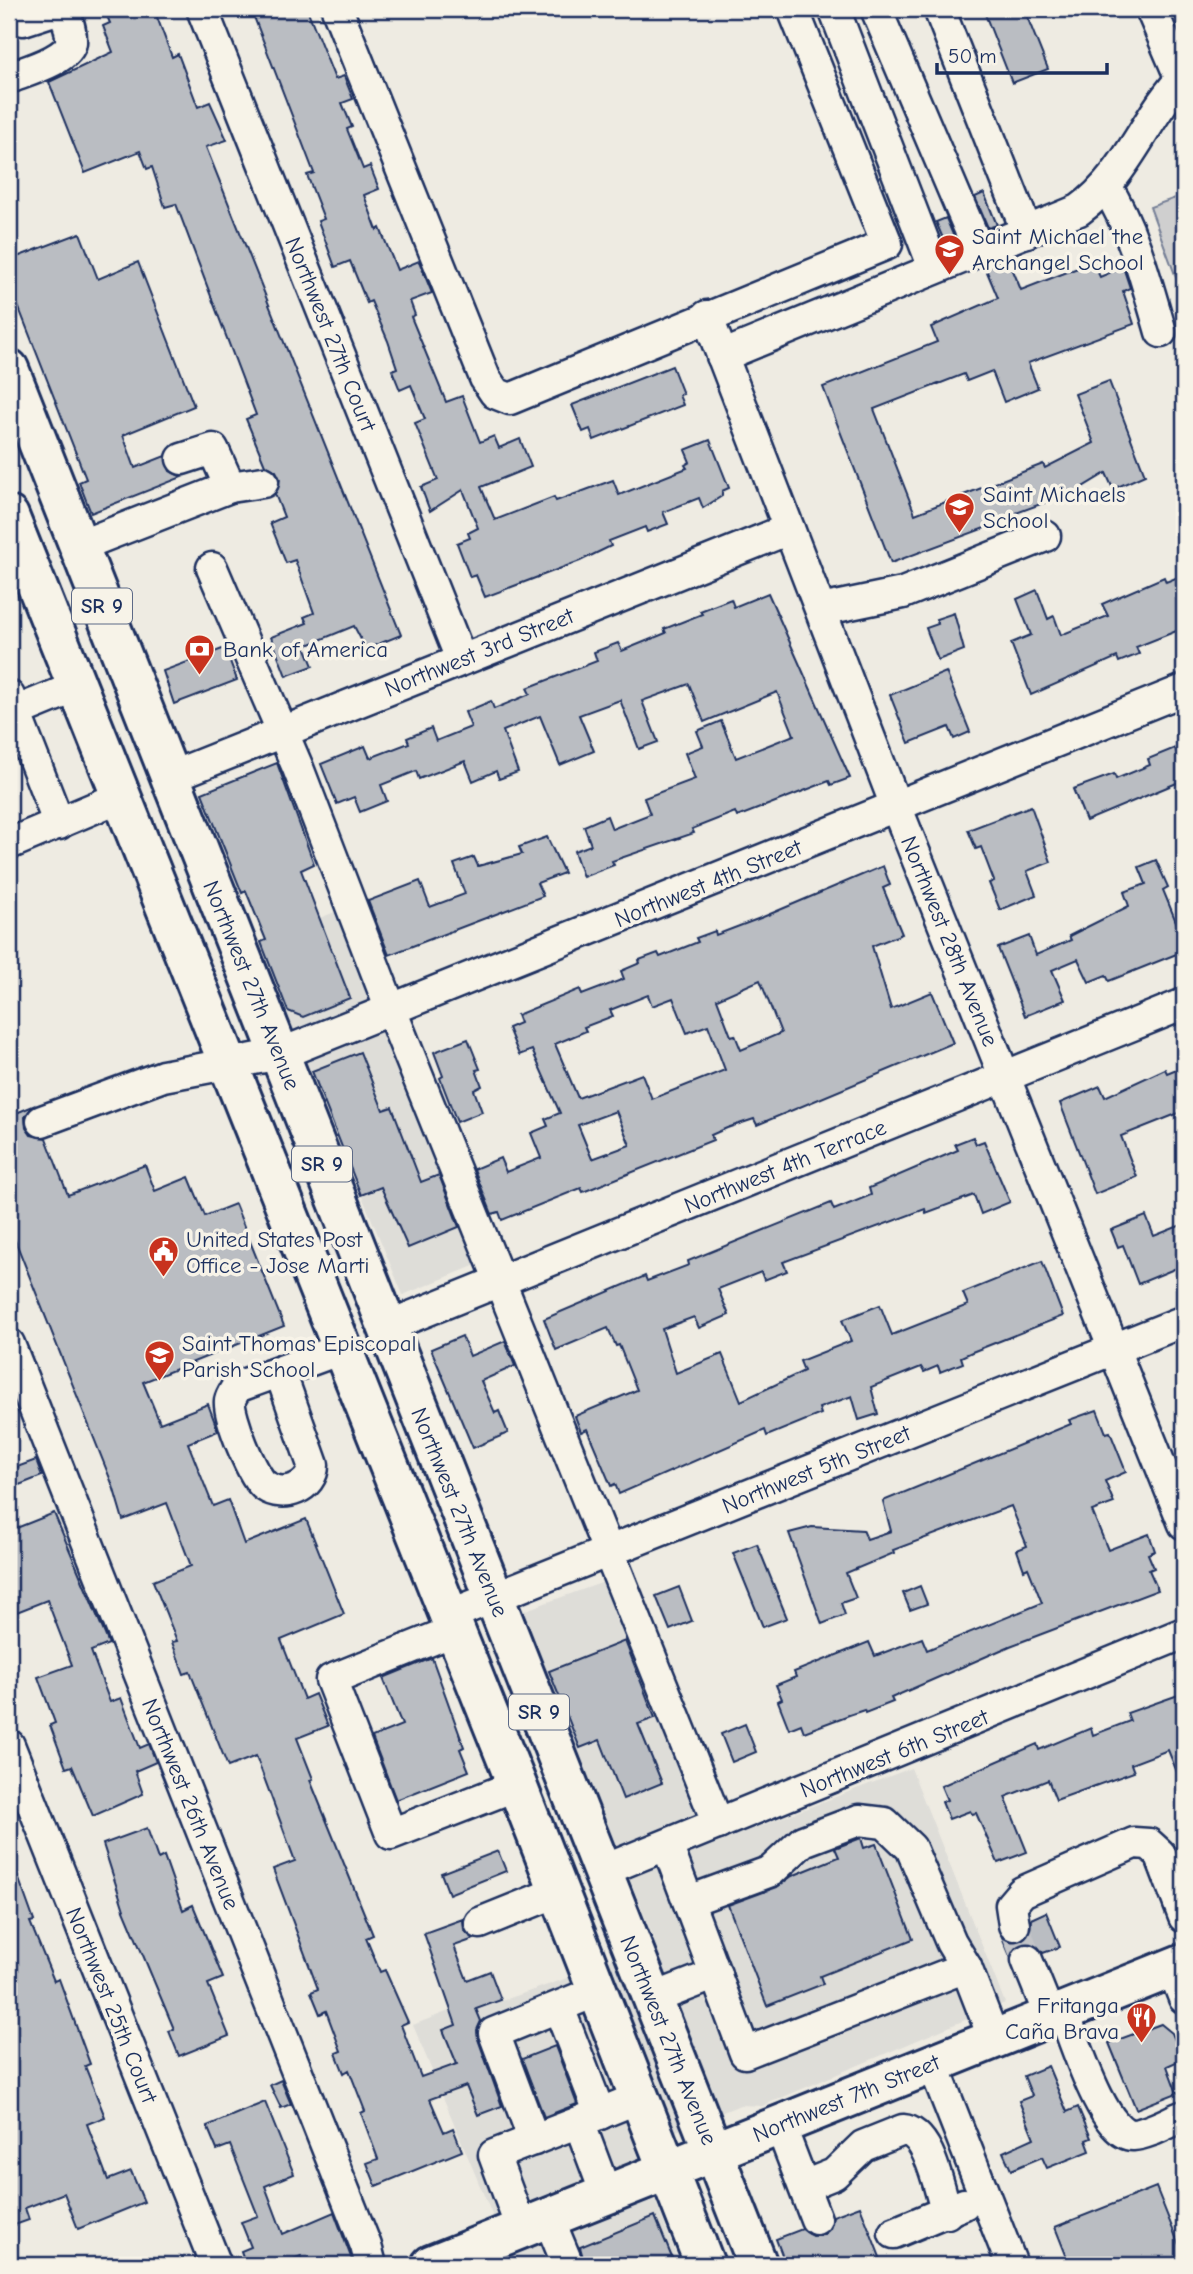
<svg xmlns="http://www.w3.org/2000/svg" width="1193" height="2274" viewBox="0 0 1193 2274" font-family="'Comic Neue',sans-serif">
<rect width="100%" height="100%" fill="#eeebe2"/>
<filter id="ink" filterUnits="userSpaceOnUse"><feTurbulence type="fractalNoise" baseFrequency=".0143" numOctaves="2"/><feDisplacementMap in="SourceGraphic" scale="14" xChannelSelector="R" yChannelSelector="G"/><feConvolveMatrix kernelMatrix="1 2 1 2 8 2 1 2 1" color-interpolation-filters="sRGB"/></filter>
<g filter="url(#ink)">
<g fill="#deddd8">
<path d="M345,908L481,1263L403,1295L257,943Z"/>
<path d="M632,1572L739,1834L911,1768L1005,2003L762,2106L740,2105L635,2148L680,2265H552L550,2262L540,2265H513L413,2025L449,2011L453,2018L562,1980L655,1941L520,1612Z"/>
</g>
<path fill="#cfcfcf" stroke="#757f96" stroke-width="2" d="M1184,195V299L1150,207Z"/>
<g fill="#babdc2" stroke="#1b2f5e" stroke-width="2" fill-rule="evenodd">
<path d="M104,9H154L172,57L178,54L198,107L210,102L227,140L206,147L401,635L366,649L354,626L305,646L313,666L286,676L271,637L307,623L304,617L314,613L295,560L286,563L270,523L284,517L275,494L280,479L276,471L265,465L246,419L256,415L176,204L165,207L152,167L147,169L140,151L85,173L49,82L113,52L103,26L110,23Z"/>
<path d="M251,9H307L335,79L344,76L353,99L342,103L352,127L347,129L363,169L370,166L379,189L364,195L377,230L380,228L397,270L419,261L432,293L410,301L415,315L411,317L446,402L462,396L480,442L494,436L499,448L520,439L531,467L481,487L495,520L554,497L556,501L613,480L619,495L687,468L685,465L690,462L685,450L710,440L729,488L722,491V496L703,508L699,498L663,512L668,524L647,532L645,527L609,541L611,546L580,561L485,597L476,575L470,577L457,543L470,538L468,533L478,528L463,490L430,511L421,487L438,480L415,423L425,419L411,385L400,390L392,370L397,368L388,341L371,301L367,303L350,261L335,267L318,221L324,219L307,175L314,173Z"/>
<path d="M983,9H1024L1048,69L1012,83Z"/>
<path d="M984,193L997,225L988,228L975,197Z"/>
<path d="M946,218L954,237L944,241L936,222Z"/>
<path d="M80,233L98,279L138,262L194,406L123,435L135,468L165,456L170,471L182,477L91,513L79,482L86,479L15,298L9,300V260Z"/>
<path d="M1008,258L1021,290L1093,262L1100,277L1123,267L1130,288L1123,291L1134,324L1028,363L1038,388L1004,402L992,371L967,381L964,374L874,409L915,514L1043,464L1045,468L1094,443L1075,394L1109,381L1145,475L1113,489L1106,473L1076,491L1016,513L1017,516L891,563L823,387L937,342L931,327L998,298L985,267Z"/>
<path d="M672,366L683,394L679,395L683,405L594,440L590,429L583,432L572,405Z"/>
<path d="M1164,577L1166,582L1178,577L1184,592V628L1136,647L1139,654L1119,662L1117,657L1031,695L1011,643L1031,635L1017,599L1037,590L1048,619L1054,616L1061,635L1108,616L1102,604Z"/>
<path d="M768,593L850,778L831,785L829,781L737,817L735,812L692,829L694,833L612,861L614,865L583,877L574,851L591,845L584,826L607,816L612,829L650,814L644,798L695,779L685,753L703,746L697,731L721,721L736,758L794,735L777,692L704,722L689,684L642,701L658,742L639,749L620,700L579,715L594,751L560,765L540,716L503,731L518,772L499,779L496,771L473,781L465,761L419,779L416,771L381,785L387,801L360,812L354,797L337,804L321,764L365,746L370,758L409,743L407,738L431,728L436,741L471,727L465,712L491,701L494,709L530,694L527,688L597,661L594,652L618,643L622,651L666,633L664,629L702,614L700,611L731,599L734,607Z"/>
<path d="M954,613L964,650L938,660L926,628L938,624L936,619Z"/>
<path d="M225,648L237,680L174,704L163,671Z"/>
<path d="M946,672L970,732L954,739L949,727L909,743L890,695Z"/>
<path d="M1175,748L1184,771V780L1086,821L1073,789L1114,774L1116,779L1150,765L1148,759Z"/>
<path d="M277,763L314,864L301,870L350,998L303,1017L288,1011L261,942L266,940L246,891L242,893L202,793Z"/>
<path d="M1031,806L1051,862L1027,871L1036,895L1000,910L989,883L994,881L981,847L976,849L968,830Z"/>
<path d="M547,837L564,873L537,883L543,896L389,955L368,901L420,881L430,907L465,894L454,864L474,857L478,866L522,854L519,847Z"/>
<path d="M1156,860L1168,887L1163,890L1184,941V951L1109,981L1106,975L1089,982L1078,959L1052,970L1065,1000L1025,1016L998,948L1029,936L1036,955L1071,940L1069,936L1129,906L1124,892L1146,884L1139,867Z"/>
<path d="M883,866L890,885L883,888L902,934L872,946L891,1009L932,992L953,1043L757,1125L754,1119L727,1128L711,1135L713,1140L583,1192L581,1188L502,1220L499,1212L492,1214L474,1169L500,1158L506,1172L541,1158L531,1133L548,1126L545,1119L560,1113L532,1050L519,1055L508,1028L520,1023L517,1015L580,989L582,995L624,979L621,971L640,963L639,960L658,953L660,957L698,942L696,938L715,931L716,935L763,917ZM760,980L781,1033L741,1050L735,1035L731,1036L717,999ZM648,995L652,1006L673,998L687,1033L708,1025L725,1070L652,1099L642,1074L578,1098L555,1044L586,1031L584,1027L613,1016L610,1010ZM616,1111L630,1145L592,1159L578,1125Z"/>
<path d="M468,1039L480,1069L476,1070L482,1086L474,1090L482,1112L457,1122L440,1078L443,1076L434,1052Z"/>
<path d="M360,1052L383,1110L392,1107L421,1182L439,1175L459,1227L408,1248L381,1187L361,1195L312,1071Z"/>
<path d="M1184,1066V1111L1121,1136L1137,1177L1095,1194L1060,1103L1100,1086L1105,1097L1165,1069L1167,1073Z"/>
<path d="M33,1106L25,1117L26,1128L31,1135L46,1138L68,1195L145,1165L155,1191L189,1177L205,1216L235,1204L284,1326L143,1382L160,1423L208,1404L218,1431L188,1443L213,1506L228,1500L244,1544L306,1519L344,1614L281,1640L304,1699L315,1694L328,1726L297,1738L313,1779L310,1780L373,1935L366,1938L380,1972L385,1970L408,2022L401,2025L421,2077L457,2064L443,2030L456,2025L424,1933L463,1919L464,1930L474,1939L454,1946L467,1980L490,1971L501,2000L476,2009L481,2021L477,2030L478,2039L502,2106L478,2115L466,2086L430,2099L444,2132L453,2128L462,2151L376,2186L367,2163L378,2159L361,2113L365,2111L349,2070L344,2073L336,2053L341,2051L326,2011L320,2014L311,1992L318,1989L273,1869L295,1861L256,1756L228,1767L190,1672L184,1674L172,1642L177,1641L153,1581L191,1566L167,1503L123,1520L113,1486L9,1225V1116Z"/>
<path d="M973,1137L976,1144L984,1141L1010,1202L981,1214L974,1195L926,1213L925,1209L783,1262L787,1271L764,1280L761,1272L718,1289L729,1315L699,1328L694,1317L662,1329L676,1373L722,1354L741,1401L804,1371L800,1361L851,1341L842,1320L880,1305L892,1335L968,1305L963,1293L1042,1261L1063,1316L972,1352L961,1357L963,1363L940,1372L938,1366L924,1372L921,1367L871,1387L878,1414L859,1420L852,1396L819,1408L821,1414L767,1436L765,1430L619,1494L615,1484L611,1486L587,1429L581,1432L575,1416L637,1390L619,1345L616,1346L608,1328L556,1350L544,1319L645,1276L647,1281L689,1265L688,1261L831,1203L834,1210L871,1195L869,1188L958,1150L955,1144Z"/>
<path d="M1146,1216L1154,1236L1184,1224V1265L1138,1284L1123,1245L1118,1247L1111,1230Z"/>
<path d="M462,1336L470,1356L505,1341L515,1366L481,1381L495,1413L499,1411L508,1433L473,1448L431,1349Z"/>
<path d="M1097,1410L1106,1433L1110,1432L1126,1472L1105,1481L1114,1503L1092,1511L1108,1550L1149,1534L1155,1551L1148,1554L1154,1568L1149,1570L1158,1590L1010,1646L891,1698L893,1702L865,1713L864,1710L849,1715L804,1732L801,1724L789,1729L778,1701L782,1699L776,1685L796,1677L794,1672L869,1642L875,1656L922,1638L927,1650L1042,1603L1028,1568L1024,1570L1017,1550L1027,1546L1011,1506L893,1550L894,1553L846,1573L856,1598L841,1603L845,1615L822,1624L789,1533L812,1527L863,1530L867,1539L891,1531L883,1501L1071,1424L1069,1420Z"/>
<path d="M36,1460L42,1476L9,1489V1470Z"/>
<path d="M54,1513L109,1644L91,1651L110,1702L121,1698L140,1748L149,1744L156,1762L135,1771L143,1794L93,1816L72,1766L66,1768L50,1725L55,1723L38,1677L72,1665L47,1600L9,1615V1531Z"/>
<path d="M757,1544L787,1618L763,1627L733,1553Z"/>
<path d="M920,1586L927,1604L910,1610L903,1593Z"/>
<path d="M679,1587L692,1621L670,1630L656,1596Z"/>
<path d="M625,1641L655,1718L638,1724L662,1783L623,1799L600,1740L580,1748L549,1671Z"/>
<path d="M432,1658L464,1747L460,1749L469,1771L396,1800L372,1737L402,1725L383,1678Z"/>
<path d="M1184,1693V1789L1168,1750L1131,1764L1134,1772L1056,1800L1048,1780L1005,1797L1027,1852L998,1863L976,1813L972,1814L970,1811L949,1819L942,1802L947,1800L941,1786L1037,1744L1039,1750L1091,1728L1093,1735L1130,1721L1127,1713Z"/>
<path d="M745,1724L756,1752L732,1762L721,1734Z"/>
<path d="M147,1828L158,1859L164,1856L183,1910L193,1905L223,1978L208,1984L229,2036L179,2056L169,2031L174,2029L124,1910L103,1844Z"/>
<path d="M861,1838L864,1848L876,1844L913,1939L820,1976L823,1984L767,2006L728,1905L777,1887L792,1876L839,1857L835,1848Z"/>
<path d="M498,1851L506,1871L449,1894L441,1873Z"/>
<path d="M11,1857L34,1921L30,1922L54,1981L59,1979L90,2064L85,2066L105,2117L87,2124L108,2180L131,2171L144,2202L78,2229L64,2193L25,2208L29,2220L9,2227Z"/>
<path d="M1046,1912L1060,1947L1043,1953L1037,1946L1021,1944L1010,1956L1002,1937L1016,1942L1024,1939L1030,1931L1031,1919Z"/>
<path d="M1161,2024L1172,2033L1183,2059L1167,2066L1177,2093L1136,2109L1109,2043Z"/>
<path d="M555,2046L577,2104L544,2117L522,2059Z"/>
<path d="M1048,2066L1067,2112L1078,2107L1091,2138L1086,2140L1090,2151L1047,2168L1042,2157L1011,2170L1003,2152L1034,2138L1019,2101L1032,2096L1024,2076Z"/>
<path d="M281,2080L291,2104L281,2108L270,2085Z"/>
<path d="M265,2102L294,2174L265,2186L283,2234L334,2212L352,2260L339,2265H305L301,2256L278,2265H246L241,2251L251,2247L241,2222L258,2216L230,2145L217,2150L207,2126Z"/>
<path d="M1156,2187L1183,2255L1158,2265H1070L1055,2227Z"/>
<path d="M860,2206L883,2265H786L776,2239L802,2229L813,2236L823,2235L830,2229L833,2216Z"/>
<path d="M655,2216L675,2265H585L580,2247Z"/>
</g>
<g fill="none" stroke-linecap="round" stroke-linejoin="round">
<path stroke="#c4c5c8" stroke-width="30" stroke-dasharray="30 15" stroke-linecap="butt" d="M1014,1925L1027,1960"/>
<defs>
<g id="minor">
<path d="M202,9L461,659"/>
<path d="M337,9L485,378L495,393L510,399L887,244L793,9"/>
<path d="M834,9L934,268"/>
<path d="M876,9L979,251"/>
<path d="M939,9L1027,232"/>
<path d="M1151,9L1181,79"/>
<path d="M23,20L57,9"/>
<path d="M9,78C23,72 69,60 71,42C72,32 67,19 64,9"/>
<path d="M1106,186C1134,231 1146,281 1161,332"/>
<path d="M707,316L896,806L1184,1524"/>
<path d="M722,356L1079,210C1128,175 1144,118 1184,76"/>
<path d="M182,459L213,449L230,487"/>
<path d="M79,546L230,487L263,482"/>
<path d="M212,568L298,768L391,1010L718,1824"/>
<path d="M821,610L903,593L1045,536"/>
<path d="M9,696L59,824"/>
<path d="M15,712L76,687"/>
<path d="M170,777L789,529"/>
<path d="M9,844L120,797"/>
<path d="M42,1121L163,1076L280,1054L1184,690"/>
<path d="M386,1327L1184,1004"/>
<path d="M9,1344L366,2246L371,2265"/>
<path d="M280,1372L313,1465C313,1487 284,1499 265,1486C253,1478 228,1416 230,1401C231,1396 234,1392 237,1387L341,1349"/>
<path d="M447,1616L1184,1321"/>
<path d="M453,1631L331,1680L391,1834L517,1785"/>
<path d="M9,1745L216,2265"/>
<path d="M667,1845L745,2053L966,1967L994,2039"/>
<path d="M602,1871L1184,1633"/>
<path d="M689,1901L771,1871L803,1841L859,1820L885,1823L911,1848L951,1942L966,1967"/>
<path d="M480,1923L557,1892"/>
<path d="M1014,1925L1011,1905L1022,1892L1134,1843L1149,1844L1160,1854L1184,1917"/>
<path d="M1027,1960L1050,2017"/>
<path d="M1172,1967L1184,1998"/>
<path d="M652,1999L716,1974"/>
<path d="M559,2008L600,2114"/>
<path d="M1063,2011C1073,2035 1103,2136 1133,2135C1149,2134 1170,2121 1184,2116"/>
<path d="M933,2064L1012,2265"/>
<path d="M780,2125L816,2219"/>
<path d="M534,2140L494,2033L597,1991"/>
<path d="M804,2186L834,2174L863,2146L903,2130C930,2132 939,2190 947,2213"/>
<path d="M606,2194L579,2122L638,2098"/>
<path d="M548,2217L568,2265"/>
<path d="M521,2228L494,2155L579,2122"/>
<path d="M894,2233L964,2204"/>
</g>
<path id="major" d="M431,2265L1184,1963"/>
<g id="highway">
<path d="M9,369L758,2265"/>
<path d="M9,516L517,1785L705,2265"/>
</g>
</defs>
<use href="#minor" stroke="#1b2f5e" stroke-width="35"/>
<use href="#major" stroke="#1b2f5e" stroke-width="44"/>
<use href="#highway" stroke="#1b2f5e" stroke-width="44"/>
<use href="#minor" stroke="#f7f3e8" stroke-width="30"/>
<use href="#major" stroke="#f7f3e8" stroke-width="38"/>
<use href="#highway" stroke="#f7f3e8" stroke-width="38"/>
</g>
</g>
<defs>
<symbol id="school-pin" viewBox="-11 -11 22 30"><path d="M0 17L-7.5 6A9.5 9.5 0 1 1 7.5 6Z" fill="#c8321e" stroke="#f7f3e8"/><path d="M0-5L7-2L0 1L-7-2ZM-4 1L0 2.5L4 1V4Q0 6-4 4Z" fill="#fff"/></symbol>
<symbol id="bank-pin" viewBox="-11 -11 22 30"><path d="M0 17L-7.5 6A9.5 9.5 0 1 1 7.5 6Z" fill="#c8321e" stroke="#f7f3e8"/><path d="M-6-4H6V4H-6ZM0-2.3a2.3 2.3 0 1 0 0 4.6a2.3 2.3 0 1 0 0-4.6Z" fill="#fff"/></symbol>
<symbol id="civic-pin" viewBox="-11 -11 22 30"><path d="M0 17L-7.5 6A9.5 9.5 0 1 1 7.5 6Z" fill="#c8321e" stroke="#f7f3e8"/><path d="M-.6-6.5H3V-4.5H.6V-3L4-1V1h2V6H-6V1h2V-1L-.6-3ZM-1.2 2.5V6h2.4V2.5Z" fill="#fff"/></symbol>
<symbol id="restaurant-pin" viewBox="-11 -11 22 30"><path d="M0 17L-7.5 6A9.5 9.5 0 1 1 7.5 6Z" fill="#c8321e" stroke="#f7f3e8"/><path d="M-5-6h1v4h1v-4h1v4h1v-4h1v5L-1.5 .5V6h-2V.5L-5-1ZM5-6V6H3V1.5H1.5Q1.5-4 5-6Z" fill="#fff"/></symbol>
</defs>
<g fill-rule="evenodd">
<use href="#school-pin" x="932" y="232" width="35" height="47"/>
<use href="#school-pin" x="942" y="490" width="35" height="47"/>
<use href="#bank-pin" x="182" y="632" width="35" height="47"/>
<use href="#civic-pin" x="146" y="1234" width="35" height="47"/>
<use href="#school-pin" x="142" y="1338" width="35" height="47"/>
<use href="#restaurant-pin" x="1124" y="2000" width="35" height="47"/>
</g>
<g text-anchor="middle" stroke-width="7" stroke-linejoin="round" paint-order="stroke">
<g fill="#f7f3e8" stroke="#5d6a87" stroke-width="2">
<rect x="72" y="588.5" width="60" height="35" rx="5"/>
<rect x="292" y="1146.5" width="60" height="35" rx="5"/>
<rect x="509" y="1694.5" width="60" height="35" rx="5"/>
</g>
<g font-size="21" font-weight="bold" fill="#1b2f5e">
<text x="102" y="613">SR 9</text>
<text x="322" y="1171">SR 9</text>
<text x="539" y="1719">SR 9</text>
</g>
<g font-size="23" fill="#1b2f5e" stroke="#f7f3e8" text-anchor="start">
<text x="972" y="244">Saint Michael the<tspan x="972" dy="26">Archangel School</tspan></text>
<text x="983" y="502">Saint Michaels<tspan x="983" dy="26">School</tspan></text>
<text x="223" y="657">Bank of America</text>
<text x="186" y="1247">United States Post<tspan x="186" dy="26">Office - Jose Marti</tspan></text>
<text x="182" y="1351">Saint Thomas Episcopal<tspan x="182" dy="26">Parish School</tspan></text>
<text x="1119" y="2013" text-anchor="end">Fritanga<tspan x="1119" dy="26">Caña Brava</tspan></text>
</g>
<g font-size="23" fill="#1b2f5e" stroke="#f7f3e8">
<text transform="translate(331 334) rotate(68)" y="8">Northwest 27th Court</text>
<text transform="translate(479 652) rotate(-22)" y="8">Northwest 3rd Street</text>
<text transform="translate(708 883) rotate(-22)" y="8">Northwest 4th Street</text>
<text transform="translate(950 941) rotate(68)" y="8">Northwest 28th Avenue</text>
<text transform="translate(252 985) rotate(68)" y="8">Northwest 27th Avenue</text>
<text transform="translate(785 1166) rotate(-22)" y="8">Northwest 4th Terrace</text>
<text transform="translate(816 1469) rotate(-22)" y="8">Northwest 5th Street</text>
<text transform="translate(460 1512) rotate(68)" y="8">Northwest 27th Avenue</text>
<text transform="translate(894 1753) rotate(-22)" y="8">Northwest 6th Street</text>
<text transform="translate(191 1804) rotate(68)" y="8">Northwest 26th Avenue</text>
<text transform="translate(112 2005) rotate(68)" y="8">Northwest 25th Court</text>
<text transform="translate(669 2040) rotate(68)" y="8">Northwest 27th Avenue</text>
<text transform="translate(846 2098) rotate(-22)" y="8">Northwest 7th Street</text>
</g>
</g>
<rect width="1193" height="2274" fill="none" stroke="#f7f3e8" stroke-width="35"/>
<rect x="18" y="18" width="1158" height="2239" fill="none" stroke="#1b2f5e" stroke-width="2.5" filter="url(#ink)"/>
<path d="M937 63v10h170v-10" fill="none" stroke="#1b2f5e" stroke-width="3.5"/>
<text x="948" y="63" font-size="21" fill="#1b2f5e" stroke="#f7f3e8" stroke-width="5" paint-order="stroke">50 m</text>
</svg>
